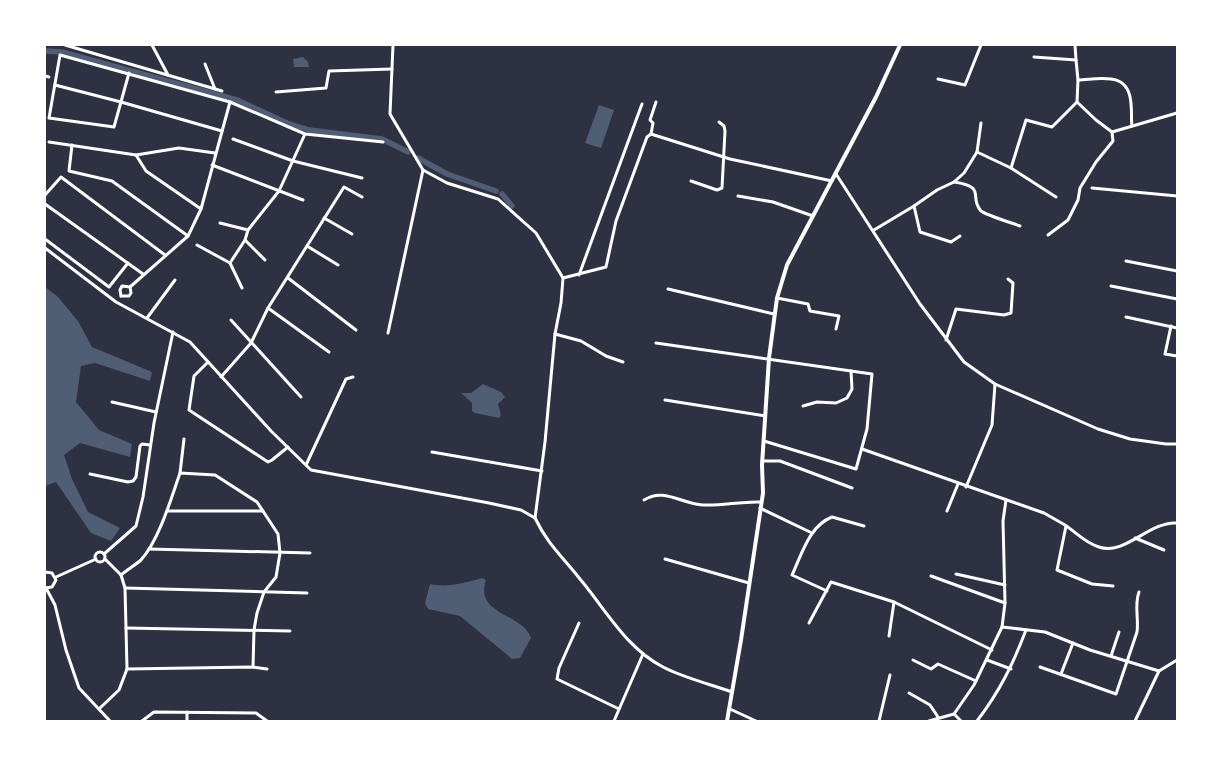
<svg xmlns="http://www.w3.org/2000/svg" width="1222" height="766" viewBox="0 0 1222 766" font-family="'DM Sans',sans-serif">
<rect width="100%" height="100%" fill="#2d3142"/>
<g fill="#4f5d75">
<path d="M303,57L308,62L309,67H294L293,59Z"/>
<path d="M599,105L614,110L601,148L585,143Z"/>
<path d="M45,287L57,296L78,321L92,347L152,372L150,381L95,363L81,366L76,402L99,430L132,444L130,457L80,443L64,455L72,479L88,512L120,528L111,541L91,533L56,482L45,486Z"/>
<path d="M483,384L501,392L505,397L498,404L501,415L499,418L475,413L472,411V403L461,393H471Z"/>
<path d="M482,578L486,580C474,615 523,613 531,638L520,658L512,659L460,616L428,609L425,603L430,584C447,588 465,583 482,578Z"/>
</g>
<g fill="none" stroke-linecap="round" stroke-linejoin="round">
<g stroke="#4f5d75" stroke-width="5.5">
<path d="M45,51L62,52L237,100L287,123L309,130L382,139L408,152"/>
<path d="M418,158L447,174L496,191"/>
<path d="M502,194L512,206"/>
</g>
<g stroke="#fff" stroke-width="3">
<path d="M65,45L222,91"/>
<path d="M152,45L168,75"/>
<path d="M393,45L390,114L423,170L447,183L498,199L536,233L563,278L561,303L555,334L545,442L535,518"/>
<path d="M1075,45L1076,60"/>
<path d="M205,64L215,89"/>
<path d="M129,73L114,127L49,118L60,55L230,102L305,134L383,142"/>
<path d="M45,76L49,77"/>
<path d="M938,79L965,85L981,45"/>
<path d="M1078,80C1102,79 1129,71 1131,104C1132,112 1131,119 1132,126"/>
<path d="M55,85L121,102L222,131"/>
<path d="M276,92L326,88L329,71L392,69"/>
<path d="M1077,102L1096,120L1112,132L1177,113"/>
<path d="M651,134L653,123L650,120L656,102"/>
<path d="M233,139L293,161L362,178"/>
<path d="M49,142L136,155L179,148L215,153"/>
<path d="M72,145L69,171L112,181L188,236"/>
<path d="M977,152L1011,168L1056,197"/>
<path d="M136,155L146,171L201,209"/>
<path d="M212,165L303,200"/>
<path d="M1011,168L1026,120L1052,127L1077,102L1078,80L1076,60L1034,57"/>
<path d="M836,174L920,304L964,362L995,384L1098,429L1130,439L1166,444H1177"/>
<path d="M691,181L717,190L722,188L725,131L724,126L719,122"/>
<path d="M954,182C988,187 968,197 981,211C986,215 1012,223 1020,226"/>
<path d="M1092,188L1177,196"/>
<path d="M45,195L61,177L165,255"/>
<path d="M738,196L773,202L813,216"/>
<path d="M45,204L143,274"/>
<path d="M914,206L920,232L951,242L960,236"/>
<path d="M324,218L352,234"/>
<path d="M220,223L248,230"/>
<path d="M874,230L914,206L937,190L954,182L964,173L977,152L981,123"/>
<path d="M1048,235L1068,220L1078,200L1080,188L1096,162L1113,141L1112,132"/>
<path d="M45,239L109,287L128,263"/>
<path d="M245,240L265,260"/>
<path d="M197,245L230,263"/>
<path d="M307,246L338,265"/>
<path d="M45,248L116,302L190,342L271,431L311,470L489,503L521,510L535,518"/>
<path d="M1126,261L1177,271"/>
<path d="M579,275L642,104"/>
<path d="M288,278L356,330"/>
<path d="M563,278L606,267L616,221L647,137L651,134L730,159L832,181"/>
<path d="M1111,286L1177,299"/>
<path d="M130,287L188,236L201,209L230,102"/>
<path d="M242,288L230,263L245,240L248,230L279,191L305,134"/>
<path d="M668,289L774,314"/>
<path d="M121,296L120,290L122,286L130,287"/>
<path d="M121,296H129L131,293L130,287"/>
<path d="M777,298L808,304L810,311L839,316L836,329"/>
<path d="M268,308L329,352"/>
<path d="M1126,317L1177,328"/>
<path d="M147,318L175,280"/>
<path d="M231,320L301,397"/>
<path d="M1171,326L1165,354L1177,356"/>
<path d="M388,333L423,170"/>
<path d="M555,334L581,341L606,356L623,362"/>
<path d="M946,340L956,309L1004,315L1011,313L1013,283L1008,279"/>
<path d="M656,343L872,374L867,429L856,469L764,441"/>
<path d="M208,362L194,376L189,410L268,462L272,460L288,447"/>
<path d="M221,377L251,343L268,308L344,187L362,197"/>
<path d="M665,400L765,416"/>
<path d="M112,402L156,412"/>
<path d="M803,406L817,402L836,403L847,398L852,389L851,371"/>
<path d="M862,449L1044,513C1051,517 1058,521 1065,525C1077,533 1085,543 1099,547C1125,556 1149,521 1177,523"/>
<path d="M432,452L542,471"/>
<path d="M762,461H780L852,488"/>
<path d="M306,465L346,379L353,377"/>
<path d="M180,473L184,439"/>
<path d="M90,474L128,482L133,481L136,477L140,446L142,444L150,445"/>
<path d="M966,487L992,425L995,384"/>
<path d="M644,500C664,487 681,504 703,505C722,506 742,501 761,502"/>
<path d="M760,508L812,533"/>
<path d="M167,511H263"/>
<path d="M947,511L958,484"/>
<path d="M535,518C548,545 562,556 580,579C606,610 626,648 663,667C684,678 710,684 732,692"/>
<path d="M1066,526L1057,570L1092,584L1113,586"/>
<path d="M1135,538L1164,550"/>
<path d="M149,549L310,553"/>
<circle cx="100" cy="557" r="5"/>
<path d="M104,554L136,526L143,497L154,423L173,332"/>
<path d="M665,559L749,583"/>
<path d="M45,572L52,573L56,580L52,587L45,588"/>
<path d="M956,574L1005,585"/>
<path d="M121,575C127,570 135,565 141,560C159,540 171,499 180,473L215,475L257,502L278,534L280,553L276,577L264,592L257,613L254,630L253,667"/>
<path d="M931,576L1005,603"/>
<path d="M56,577L96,559"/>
<path d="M46,588L55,605L66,650L79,688L110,721"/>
<path d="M125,588L307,593"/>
<path d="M827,591L792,575C802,554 809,526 832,517L864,526"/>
<path d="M579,623L559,668L557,679L619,709"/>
<path d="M809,623L831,582L894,602L992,650"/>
<path d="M1002,627L1045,632L1090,650L1159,671L1177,660"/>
<path d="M126,628L290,631"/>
<path d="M889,636L894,602"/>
<path d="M1111,656L1119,632"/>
<path d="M913,660L931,669L938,664L976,681"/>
<path d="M987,660L1011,669"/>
<path d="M1040,667L1116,694L1137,632C1139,619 1134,605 1139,592"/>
<path d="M127,669L253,667L267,669"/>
<path d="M1061,674L1073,643"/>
<path d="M909,693L930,705L938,717"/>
<path d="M100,708L119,690L127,669L125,588L121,575L105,559"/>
<path d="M730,709L756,721"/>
<path d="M187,712V721"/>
<path d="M954,714L961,721"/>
<path d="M142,721L154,712L256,713L267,721"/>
<path d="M614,721L643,654"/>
<path d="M879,721L890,675"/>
<path d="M929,721L954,714L974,685L1002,627L1005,603L1003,521L1006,500"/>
<path d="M977,721C1000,691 1013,664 1026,630"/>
<path d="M1135,721L1159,671"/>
</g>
<path stroke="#fff" stroke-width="4" d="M727,721L741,640L763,493L762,465L769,358L777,298L787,265L876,97L900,45"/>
</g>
<rect width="1222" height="766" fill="none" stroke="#ffffff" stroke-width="92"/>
</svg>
